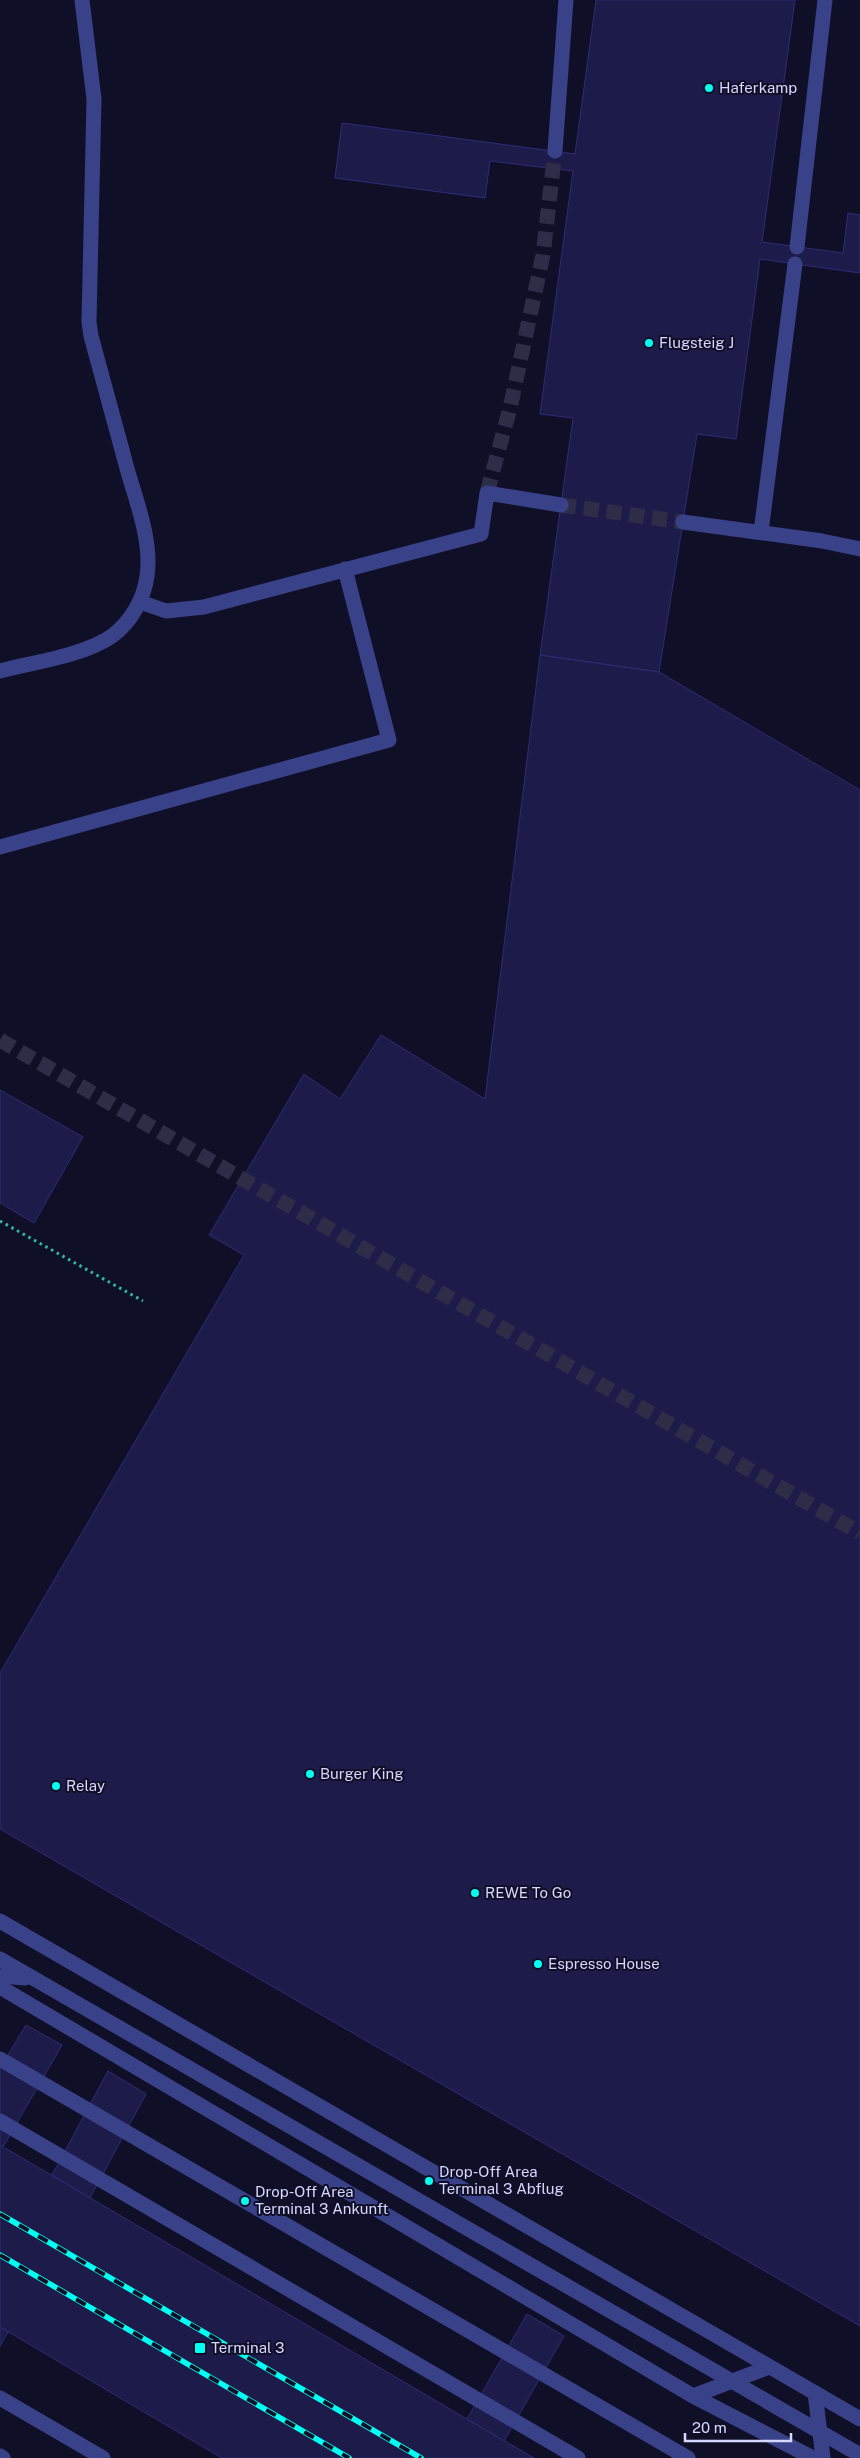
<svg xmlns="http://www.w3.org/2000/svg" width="860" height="2458" viewBox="0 0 860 2458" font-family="'Public Sans',sans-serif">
<rect width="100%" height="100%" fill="#100f28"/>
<g fill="#1d1b4a" stroke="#2f2c76">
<path d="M596,0H795L762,242L843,253L848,213L860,215V273L760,259L736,439L697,434L659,672L540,655L573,418L540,414L573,171L490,161L485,198L335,178L342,123L575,154Z"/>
<path d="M540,655L659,672L860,790V2326L0,1829V1673L244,1255L209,1235L304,1074L340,1099L381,1035L485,1099Z"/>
<path d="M0,1090L83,1137L34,1223L0,1203Z"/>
<path d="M26,2025L62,2045L3,2147L0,2145V2068Z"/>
<path d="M108,2071L146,2094L90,2198L52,2175Z"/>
<path d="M0,2145L467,2419L534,2458H222L0,2327Z"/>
<path d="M527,2314L564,2336L504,2441L467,2419Z"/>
<path d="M0,2327L8,2332L0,2346Z"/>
</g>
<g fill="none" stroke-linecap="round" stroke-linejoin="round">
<g stroke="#2e2d48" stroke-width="15" stroke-dasharray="15 8" stroke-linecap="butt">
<path d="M487,493L510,408L543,255L555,151"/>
<path d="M561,505L683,522"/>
<path d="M0,1040L860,1533"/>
</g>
<path stroke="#2cbd9e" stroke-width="3" stroke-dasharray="2.5 4" stroke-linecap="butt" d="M0,1221L143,1301"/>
<g stroke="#394288" stroke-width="15">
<path d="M555,151L566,0"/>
<path d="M797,247L825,0"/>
<path d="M683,522L822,541L860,549"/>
<path d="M761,532L795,264"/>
<path d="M140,602L166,611L204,607L481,534L487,493L561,505"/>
<path d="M0,671C34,662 83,656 112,636C131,622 144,599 147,576C152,542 137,503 128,472C116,427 103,381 91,336L89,322L94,99L82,0"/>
<path d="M0,847L389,740L345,569"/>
<path d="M0,1921L860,2419"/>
<path d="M0,1959L860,2455"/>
<path d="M0,1976L25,1978"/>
<path d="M0,1987L693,2396L813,2458"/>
<path d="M0,2059L688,2458"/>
<path d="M0,2121L578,2458"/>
<path d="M0,2398L103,2458"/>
<path d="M0,2456L3,2458"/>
</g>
<defs>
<g id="rail">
<path d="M0,2214L421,2458"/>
<path d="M0,2255L349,2458"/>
</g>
</defs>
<use href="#rail" stroke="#02fff1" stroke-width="5.5"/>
<use href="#rail" stroke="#100f28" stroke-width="4" stroke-dasharray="11" stroke-linecap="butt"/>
<g stroke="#394288" stroke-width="15">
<path d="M815,2393L823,2458"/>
<path d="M693,2396L769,2367"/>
</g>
</g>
<g fill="#02fff1" stroke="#100f28" stroke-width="2">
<circle cx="709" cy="88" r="5"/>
<circle cx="649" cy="343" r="5"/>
<circle cx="310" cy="1774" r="5"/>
<circle cx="56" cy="1786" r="5"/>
<circle cx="475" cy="1893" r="5"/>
<circle cx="538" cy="1964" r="5"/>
<circle cx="429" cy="2181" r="5"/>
<circle cx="245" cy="2201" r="5"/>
<rect x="194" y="2342" width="12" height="12" rx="2.5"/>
</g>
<g text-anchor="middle" stroke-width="4" stroke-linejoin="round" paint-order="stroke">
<g font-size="15" fill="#d6d8ff" stroke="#100f28" text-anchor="start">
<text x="719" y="93">Haferkamp</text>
<text x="659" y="348">Flugsteig J</text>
<text x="320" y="1779">Burger King</text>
<text x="66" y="1791">Relay</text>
<text x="485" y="1898">REWE To Go</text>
<text x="548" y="1969">Espresso House</text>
<text x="439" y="2177">Drop-Off Area<tspan x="439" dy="17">Terminal 3 Abflug</tspan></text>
<text x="255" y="2197">Drop-Off Area<tspan x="255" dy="17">Terminal 3 Ankunft</tspan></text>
<text x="211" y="2353">Terminal 3</text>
</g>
</g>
<path d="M685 2433v8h106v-8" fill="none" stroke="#d6d8ff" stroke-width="2.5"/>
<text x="692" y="2433" font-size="15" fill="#d6d8ff" stroke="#100f28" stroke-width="4" paint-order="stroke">20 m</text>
</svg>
